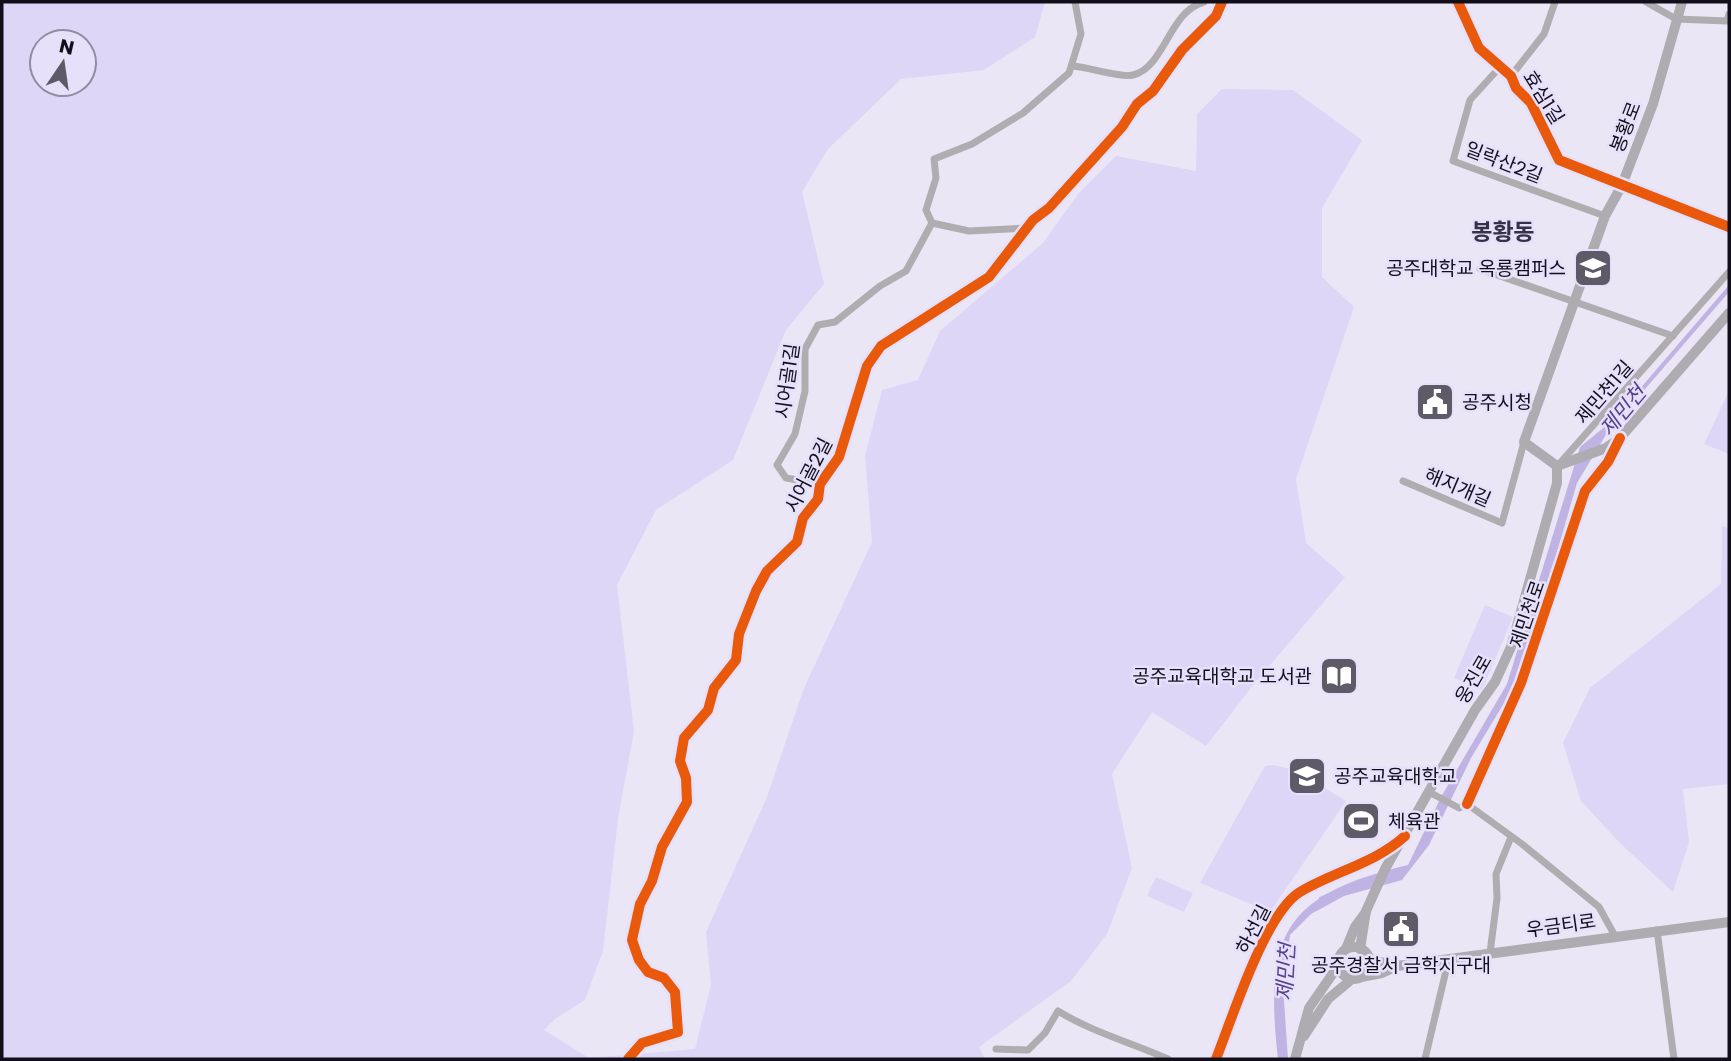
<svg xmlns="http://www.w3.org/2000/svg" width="1731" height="1061" viewBox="0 0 1731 1061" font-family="Poppins,'Noto Sans KR',sans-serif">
<rect width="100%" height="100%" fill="#eae6f5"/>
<g fill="#ded6f7" fill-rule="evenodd">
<path d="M2,2H1045L1035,37L984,70L901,79L828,149L802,192L824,284L786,330L733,460L656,510L617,585L634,731L618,819L603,951L585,1000L555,1019L544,1030L589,1058L695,1049L711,985L706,932L767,797L804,688L872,542L865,456L882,390L918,380L940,331L1043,243L1078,194L1116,156L1196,171L1197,114L1222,89L1293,90L1362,140L1322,208V277L1354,307L1296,479L1306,543L1345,577L1254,684L1206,746L1152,712L1112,774L1132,868L1107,934L1071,981L979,1047L985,1059H2ZM42,42H84V84H42Z"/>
<path d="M1729,391V454L1704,444Z"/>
<path d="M1722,526L1729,528V784L1683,789L1689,842L1673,892L1620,843L1581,801L1563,743L1590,688L1721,584Z"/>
<path d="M1485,605L1513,617L1482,690L1454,678Z"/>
<path d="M1274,765L1297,771L1346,801L1270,912L1200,883L1265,766Z"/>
<path d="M1156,877L1193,893L1184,912L1147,896Z"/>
</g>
<path fill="#bfb3e3" d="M1729,285V292L1607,433L1577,483L1530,646L1504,703L1471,758L1429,845L1402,880L1344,896L1311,914L1290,935L1283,986L1288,1059H1278C1264,935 1283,895 1408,865L1441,797L1507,684L1580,447L1613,420Z"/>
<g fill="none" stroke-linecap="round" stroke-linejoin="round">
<path stroke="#bfb3e3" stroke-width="2" d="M1320,898L1334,892"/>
<g stroke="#afadaf" stroke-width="7">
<path d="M1458,2L1479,48L1511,76L1516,88L1531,103L1559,160L1729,227"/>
<path d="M1646,2L1676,19L1727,21L1729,14"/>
<path d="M1073,66C1088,67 1121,78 1133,75C1165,67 1169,11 1204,2"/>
<path d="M1500,67L1470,100L1453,161L1605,216"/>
<path d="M1511,76L1544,34L1555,2"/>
<path d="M932,223L969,231L1026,228"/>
<path d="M1480,269L1673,336"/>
<path d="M1560,463L1729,272"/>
<path d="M1403,481L1502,523L1524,442"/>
<path d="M820,484L786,478L777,465L795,434L805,391V349L818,325L835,322L880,286L906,271L932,223L926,210L936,178L934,159L972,144L1023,113L1069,73L1081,34L1075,2"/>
<path d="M1429,792L1459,808L1467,804L1522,844L1599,907L1615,936"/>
<path d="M1467,804L1521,683L1585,491L1608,462L1620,439"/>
<path d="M1657,930L1674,1059"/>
<path d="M1490,953L1497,898L1496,874L1511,837"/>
<path d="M996,1049L1028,1050L1045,1033L1058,1011C1092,1032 1132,1043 1168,1059"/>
<path d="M628,1059L642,1043L678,1032L675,992L664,978L648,972L639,960L632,940L640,904L652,881L662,847L687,802L686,778L680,761L684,738L708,710L714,688L736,660L739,634L756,591L767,571L797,542L803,518L818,499L820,484L839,457L867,366L881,346L989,277L1033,220L1049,208L1122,127L1137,104L1153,91L1182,50L1216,16L1222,2"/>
<path d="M1216,1059C1233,1018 1263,917 1298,893C1329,871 1369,868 1398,842"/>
<path d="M1425,1059L1449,958"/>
</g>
<g stroke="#afacb1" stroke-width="10">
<path d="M1557,466L1524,442L1605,216L1622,185L1653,104L1682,2"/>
<circle cx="1354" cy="963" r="16"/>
<path d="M1346,949L1355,927L1366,912"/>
<path d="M1360,949L1366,911L1385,869L1475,710L1495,682L1511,647L1557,483V466L1606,448L1620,438L1729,313"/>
<path d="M1370,960L1397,966"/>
<path d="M1361,977L1382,973L1397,966L1729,922"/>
<path d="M1304,1036L1328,999L1352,979"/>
<path d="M1295,1059L1309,1008L1338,966"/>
</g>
<defs>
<g id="cycleway">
<path d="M1458,2L1479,48L1511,76L1516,88L1531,103L1559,160L1729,227"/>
<path d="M1467,804L1521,683L1585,491L1608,462L1620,438"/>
<path d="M628,1059L642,1043L678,1032L675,992L664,978L648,972L639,960L632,940L640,904L652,881L662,847L687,802L686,778L680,761L684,738L708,710L714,688L736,660L739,634L756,591L767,571L797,542L803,518L818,499L820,484L839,457L867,366L881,346L989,277L1033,220L1049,208L1122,127L1137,104L1153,91L1182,50L1216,16L1222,2"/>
<path d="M1216,1059C1232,1019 1265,913 1300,892C1335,871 1374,864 1405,836"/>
</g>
</defs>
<use href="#cycleway" stroke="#e6e0fb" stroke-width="15"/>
<use href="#cycleway" stroke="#e8590c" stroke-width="10"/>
</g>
<defs>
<symbol id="university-square" viewBox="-11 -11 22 22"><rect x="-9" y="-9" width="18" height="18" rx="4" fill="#5e5a67" stroke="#e6e0fb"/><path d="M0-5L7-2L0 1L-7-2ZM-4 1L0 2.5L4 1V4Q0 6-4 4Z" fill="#fff"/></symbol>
<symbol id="civic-square" viewBox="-11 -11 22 22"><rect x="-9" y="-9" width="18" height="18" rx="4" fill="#5e5a67" stroke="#e6e0fb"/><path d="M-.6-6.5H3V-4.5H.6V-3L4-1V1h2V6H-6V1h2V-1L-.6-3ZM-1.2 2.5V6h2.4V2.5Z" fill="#fff"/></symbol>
<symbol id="library-square" viewBox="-11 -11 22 22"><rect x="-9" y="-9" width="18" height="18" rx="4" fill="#5e5a67" stroke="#e6e0fb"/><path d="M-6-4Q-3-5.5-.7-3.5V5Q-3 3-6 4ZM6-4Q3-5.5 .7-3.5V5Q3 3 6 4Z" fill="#fff"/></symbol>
<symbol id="stadium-square" viewBox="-11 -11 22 22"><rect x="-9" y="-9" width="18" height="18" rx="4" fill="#5e5a67" stroke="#e6e0fb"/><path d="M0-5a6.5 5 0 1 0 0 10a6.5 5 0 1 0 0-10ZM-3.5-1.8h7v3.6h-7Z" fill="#fff"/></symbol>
</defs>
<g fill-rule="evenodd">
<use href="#university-square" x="1571" y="246" width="44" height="44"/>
<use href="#civic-square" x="1413" y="380" width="44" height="44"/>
<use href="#library-square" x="1317" y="654" width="44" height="44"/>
<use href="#university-square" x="1285" y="754" width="44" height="44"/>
<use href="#stadium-square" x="1339" y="799" width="44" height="44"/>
<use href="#civic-square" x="1379" y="907" width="44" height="44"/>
</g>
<g text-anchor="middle" stroke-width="5" stroke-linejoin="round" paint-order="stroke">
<g font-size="19" fill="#120f1a" stroke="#e6e0fb">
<text transform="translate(1544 97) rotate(58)" y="7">효심1길</text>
<text transform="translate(1625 127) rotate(-69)" y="7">봉황로</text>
<text transform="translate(1504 162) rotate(21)" y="7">일락산2길</text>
<text transform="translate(787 381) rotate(-82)" y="7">시어골1길</text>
<text transform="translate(1604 392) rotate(-49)" y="7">제민천1길</text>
<text transform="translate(808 475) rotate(-63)" y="7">시어골2길</text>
<text transform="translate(1458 487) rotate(23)" y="7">해지개길</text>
<text transform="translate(1527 614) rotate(-71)" y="7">제민천로</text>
<text transform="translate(1473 679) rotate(-60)" y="7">웅진로</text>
<text transform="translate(1561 925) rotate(-8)" y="7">우금티로</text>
<text transform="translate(1253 929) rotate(-63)" y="7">하선길</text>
</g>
<g font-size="19" fill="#120f1a" stroke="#e6e0fb" text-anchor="start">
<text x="1566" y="275" text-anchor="end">공주대학교 옥룡캠퍼스</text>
<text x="1462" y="409">공주시청</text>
<text x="1312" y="683" text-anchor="end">공주교육대학교 도서관</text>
<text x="1334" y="783">공주교육대학교</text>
<text x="1388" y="828">체육관</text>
<text x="1401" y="972" text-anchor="middle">공주경찰서 금학지구대</text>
</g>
<g font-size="21" font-style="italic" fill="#58408b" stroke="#e6e0fb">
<text transform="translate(1623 411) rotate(-50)" y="7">제민천</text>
<text transform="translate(1286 972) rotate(-87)" y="7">제민천</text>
</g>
<g font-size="23" font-weight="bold" fill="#373049" stroke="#e6e0fb">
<text x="1503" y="240">봉황동</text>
</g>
</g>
<rect width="1731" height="1061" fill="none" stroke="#120f1a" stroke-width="7"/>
<g transform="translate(63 63) rotate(13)"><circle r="33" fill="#e6e0fb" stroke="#918ca1" stroke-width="2"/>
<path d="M0-5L12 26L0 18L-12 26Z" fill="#5e5a67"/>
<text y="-10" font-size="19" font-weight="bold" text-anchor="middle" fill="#120f1a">N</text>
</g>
</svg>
